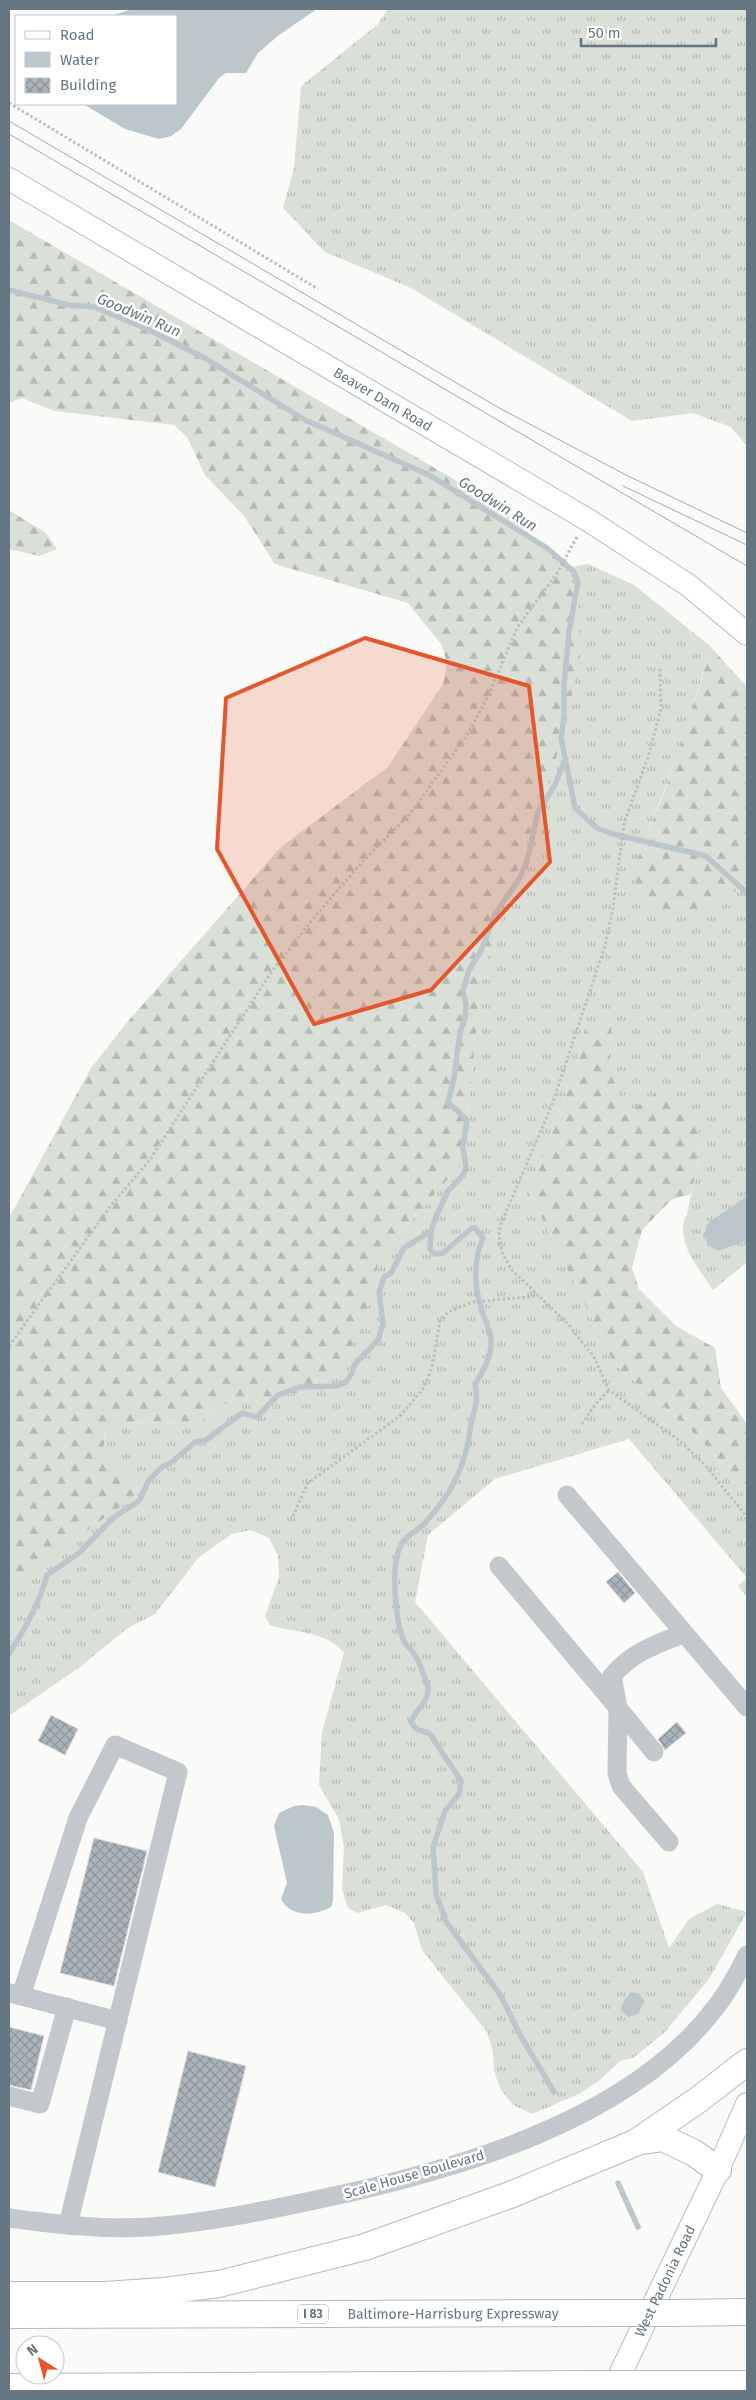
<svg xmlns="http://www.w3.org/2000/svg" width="756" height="2400" viewBox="0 0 756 2400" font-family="'Fira Sans',sans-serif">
<defs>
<pattern id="grass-tufts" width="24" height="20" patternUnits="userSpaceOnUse" patternTransform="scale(1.25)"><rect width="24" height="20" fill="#dadfd7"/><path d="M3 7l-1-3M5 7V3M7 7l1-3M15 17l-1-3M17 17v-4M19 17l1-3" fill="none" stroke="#b4b9b4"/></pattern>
<pattern id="forest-firs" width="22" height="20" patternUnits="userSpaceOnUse" patternTransform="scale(1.25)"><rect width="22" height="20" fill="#dadfd7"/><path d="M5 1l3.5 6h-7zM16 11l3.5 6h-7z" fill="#b4b9b4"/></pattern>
<pattern id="building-cross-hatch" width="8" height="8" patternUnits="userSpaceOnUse" patternTransform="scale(1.25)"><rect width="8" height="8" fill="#aab3b9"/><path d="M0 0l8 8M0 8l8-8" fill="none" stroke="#8e969c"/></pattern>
</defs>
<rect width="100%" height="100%" fill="#fafaf8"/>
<g fill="url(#grass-tufts)" fill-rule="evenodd">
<path d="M388,9H747V446L731,427L693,413L632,421L411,288L325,252L283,208L294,168L301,86L377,25Z"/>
<path d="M588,564L634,585L710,646C691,723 662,797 633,870L720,896L747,888V1262L713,1290C699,1268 673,1240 687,1214L703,1141L624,1115L610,1064L612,1024L585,1029L576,1064L530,1194L615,1365L688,1427L724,1465L747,1500V1597L738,1586L747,1578L629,1439L495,1479L428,1535L415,1602L643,1872L669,1948L689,1919L717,1904L747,1912L709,1979L665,2032L633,2058L620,2061L600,2080L579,2094L532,2114L513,2105L501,2090L494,2071L493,2052L487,2032L422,1950L414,1923L405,1913L386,1905L357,1913L348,1908L342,1889L344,1848L339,1819L319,1785L322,1732L344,1653C327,1631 295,1633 270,1625L265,1616L279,1577L278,1556L269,1538L251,1530L232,1534L199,1557L155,1614L126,1629L80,1667L9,1716V1586L144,1489L103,1454L105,1432L121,1422L197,1424L227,1403L306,1392L362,1333L378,1265L388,1247L463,1162L482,975L565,732L580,615L567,568ZM631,1992L638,1993L628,2017L620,2010L624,2000Z"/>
</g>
<g fill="url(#forest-firs)">
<path d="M9,220L493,502L567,568L580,615L576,674L565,732L482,975L463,1162L388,1247L378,1265L362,1333L322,1383L306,1392L227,1403L197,1424L121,1422L105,1432L103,1454L145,1489L9,1586V1218L91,1068L130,1019L281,847L388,767L443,684L447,664L442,645L408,603L275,564L244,516L205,475L187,437L174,425L55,411L22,398L9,403Z"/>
<path d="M9,510L46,533L57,549L39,556L9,549Z"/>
<path d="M710,646L747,687V888L720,896L699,920L643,902L633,870L666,787L701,682Z"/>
<path d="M612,1024L610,1064L624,1115L662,1089L687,1109L703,1141L691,1194L671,1200L642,1230L632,1268L639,1289L676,1326L715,1348L721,1388L747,1424V1500L724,1465L688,1427L615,1365L530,1194L576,1064L585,1029Z"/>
</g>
<g fill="#bbc7cb">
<path d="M133,9H317L279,35L258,53L246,73H226L219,78L181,129L171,136L159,139L125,129L83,104H176V16H110Z"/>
<path d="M747,1196V1241L718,1251L710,1246L703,1236L708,1223Z"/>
<path d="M303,1805L316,1807L328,1815L334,1833L333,1901L331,1907C315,1916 291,1918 281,1899L287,1883L274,1826L279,1813L294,1806Z"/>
<path d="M631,1992L638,1993L645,2001L638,2014L628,2017L620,2010L624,2000Z"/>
</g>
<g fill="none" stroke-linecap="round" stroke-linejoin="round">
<g stroke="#bbc7cb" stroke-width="5.5">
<path d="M9,290L69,305L94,307L145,328L203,357L305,420L429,475L547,548L573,571L578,582L569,632L564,685V718L561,738L575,808L597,828L613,834L706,856L747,893"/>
<path d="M9,1654C25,1628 39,1605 47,1575L79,1553L114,1517L139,1501L149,1480L162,1467L172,1462L195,1442L206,1440L242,1413L257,1417L278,1395L300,1387L337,1386L346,1382L352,1373L355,1364L378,1340L383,1324L379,1292L384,1277L391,1273L404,1248L431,1231"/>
<path d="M554,2092L519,2033L501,1996L447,1923L436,1894L433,1847L445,1811L459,1794L461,1781L430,1734L416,1729L411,1722C415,1710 428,1703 428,1690C428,1683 419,1662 415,1655C412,1650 408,1647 405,1643C395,1623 391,1569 399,1549C404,1536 416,1532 425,1523C453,1492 466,1465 471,1425C474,1406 479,1405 475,1384C483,1372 492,1356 491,1341C491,1330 485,1321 482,1311C474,1288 473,1261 483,1238L475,1228H472L443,1253L434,1254L430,1249L431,1231L436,1217L448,1191L463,1175L466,1167L463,1148L467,1120L448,1102L454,1078L460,1032L465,1019L466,1005L463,991L469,970L481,951L495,914L519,879L527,861L538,812L555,785L565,759"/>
<path d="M618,2183L638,2227"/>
</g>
</g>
<g fill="url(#building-cross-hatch)" stroke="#dcdcda">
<path d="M618,1572L635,1593L624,1603L606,1582Z"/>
<path d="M51,1715L78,1729L65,1755L38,1741Z"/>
<path d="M677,1722L686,1733L665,1750L658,1739Z"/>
<path d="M94,1838L147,1851L114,1986L60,1973Z"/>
<path d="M9,2027L44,2036L31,2090L9,2085Z"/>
<path d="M188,2051L246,2066L215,2187L158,2172Z"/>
</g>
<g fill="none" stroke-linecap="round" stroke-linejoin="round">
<defs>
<g id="major">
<path id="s1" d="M9,179L588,520L688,585L747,634"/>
<path id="s2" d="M612,2391L718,2170L747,2104"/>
</g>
<g id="highway">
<path d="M636,2142L663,2138L694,2153L718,2170"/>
<path d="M9,2295H105L163,2291L219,2284L365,2247L510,2195L635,2143L698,2100L747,2062"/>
<path d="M673,2313L747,2312"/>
<path id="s3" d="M9,2315L617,2313"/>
<path d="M642,2384H747"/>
<path d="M9,2387L592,2384"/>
</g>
</defs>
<use href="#major" stroke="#b5babe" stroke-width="24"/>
<use href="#highway" stroke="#b4b9bd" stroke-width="28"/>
<g stroke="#bbbfc2" stroke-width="3" stroke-dasharray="2.5 2.5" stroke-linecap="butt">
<path d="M9,103L318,289"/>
<path d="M660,669L661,709L648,757L624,823L613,908L605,946L552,1105L502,1221L499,1232L500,1243L503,1255L512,1270L568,1324L594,1357L609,1390L680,1441L704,1464L747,1517"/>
<path d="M9,1346L112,1204L149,1161L272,971L317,914L364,860L410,814L469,732L490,692L517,628L557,573L578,535"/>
<path d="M582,1424L595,1405L609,1390"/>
<path d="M291,1521L307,1484L401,1415L423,1389L432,1367L440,1321L448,1312L473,1302L539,1296"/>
</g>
<g stroke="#c3c8cc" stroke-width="19">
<path d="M567,1495L747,1707"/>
<path d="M499,1566L618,1708L617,1773L621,1786L669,1842"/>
<path d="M654,1752L618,1708L612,1676C631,1653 656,1644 683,1634"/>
<path d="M10,1993L118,2021"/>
<path d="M21,1996L78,1818L115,1745L178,1772L68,2225"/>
<path d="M9,2096L40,2104L67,2007"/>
<path d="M9,2218C55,2224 102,2230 149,2227C207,2223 264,2211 320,2199C453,2171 630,2121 715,2008C728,1992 738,1973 747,1955"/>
</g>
<use href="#major" stroke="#fff" stroke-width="22"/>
<use href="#highway" stroke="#fff" stroke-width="26"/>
<g stroke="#a2aab0" stroke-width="1">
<path d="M9,121L501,409L626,475L747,533"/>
<path d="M9,134L747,566"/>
<path d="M623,486L747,545"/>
</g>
<defs>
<g id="highway-bridge">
<path d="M617,2313H673"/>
<path d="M592,2384H642"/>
</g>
</defs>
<use href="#highway-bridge" stroke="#b4b9bd" stroke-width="28" stroke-linecap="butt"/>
<use href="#highway-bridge" stroke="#fff" stroke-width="26"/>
</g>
<path fill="#e4572e" fill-opacity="0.2" stroke="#e4572e" stroke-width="4" stroke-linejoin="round" d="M365,638L529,686L550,862L431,990L314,1024L217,849L226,698Z"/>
<g text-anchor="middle" stroke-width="5" stroke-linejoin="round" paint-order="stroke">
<rect fill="#fff" stroke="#939fa8" stroke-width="1" x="298" y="2304.5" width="30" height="19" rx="4"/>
<g font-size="12" font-weight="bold" fill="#657683">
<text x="313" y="2318">I 83</text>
</g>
<g font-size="14" fill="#657683" stroke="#fff">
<text dy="5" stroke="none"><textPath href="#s1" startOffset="434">Beaver Dam Road</textPath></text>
<text transform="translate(414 2174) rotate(-16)" y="5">Scale House Boulevard</text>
<text dy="5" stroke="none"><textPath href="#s2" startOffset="122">West Padonia Road</textPath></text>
<text dy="5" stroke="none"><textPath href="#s3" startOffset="444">Baltimore-Harrisburg Expressway</textPath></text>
</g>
<g font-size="15" font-style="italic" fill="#60757c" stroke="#fff">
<text transform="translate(139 315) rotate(23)" y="5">Goodwin Run</text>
<text transform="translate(498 504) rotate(32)" y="5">Goodwin Run</text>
</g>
</g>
<rect width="756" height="2400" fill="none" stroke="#657683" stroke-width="20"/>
<rect x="15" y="15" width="162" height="90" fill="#ffffff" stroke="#c1c8cd"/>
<rect x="25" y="31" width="25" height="8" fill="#ffffff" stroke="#c1c8cd"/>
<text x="60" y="40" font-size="15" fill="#657683">Road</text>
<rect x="25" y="52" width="25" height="15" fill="#bbc7cb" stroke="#c1c8cd"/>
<text x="60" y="65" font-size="15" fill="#657683">Water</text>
<rect x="25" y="78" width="25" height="15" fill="url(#building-cross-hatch)" stroke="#c1c8cd"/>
<text x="60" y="90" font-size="15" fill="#657683">Building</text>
<g transform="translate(40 2360) rotate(323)"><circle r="24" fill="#ffffff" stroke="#c1c8cd"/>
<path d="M0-4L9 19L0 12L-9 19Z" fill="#e4572e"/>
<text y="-8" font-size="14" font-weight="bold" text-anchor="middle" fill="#657683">N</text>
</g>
<path d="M581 38v8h135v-8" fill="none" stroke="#657683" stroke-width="2.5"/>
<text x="588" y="38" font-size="15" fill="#657683" stroke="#ffffff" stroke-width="4" paint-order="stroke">50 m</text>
</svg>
